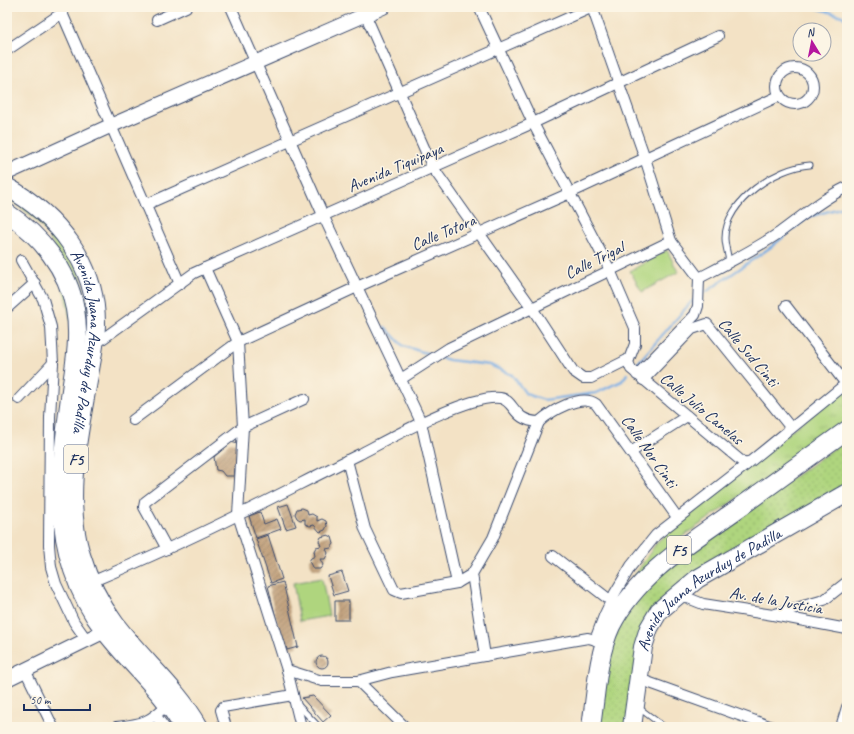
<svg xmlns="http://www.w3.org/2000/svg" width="854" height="734" viewBox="0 0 854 734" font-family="Caveat,sans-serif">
<defs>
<pattern id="grass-tufts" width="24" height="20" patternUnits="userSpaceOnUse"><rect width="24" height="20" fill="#afd57e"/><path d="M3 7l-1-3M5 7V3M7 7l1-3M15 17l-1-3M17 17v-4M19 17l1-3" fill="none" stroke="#96b76f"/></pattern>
<pattern id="park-dots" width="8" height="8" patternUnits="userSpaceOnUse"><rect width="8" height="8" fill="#afd57e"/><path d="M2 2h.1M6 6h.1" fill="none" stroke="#96b76f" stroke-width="1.8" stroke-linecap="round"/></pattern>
<pattern id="building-hatch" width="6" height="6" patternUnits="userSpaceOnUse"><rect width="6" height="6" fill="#c2a37f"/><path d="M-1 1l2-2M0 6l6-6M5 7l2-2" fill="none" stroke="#9d856b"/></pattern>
</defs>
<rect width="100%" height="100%" fill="#fcf5e5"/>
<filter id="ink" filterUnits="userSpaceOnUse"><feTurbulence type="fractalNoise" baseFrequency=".025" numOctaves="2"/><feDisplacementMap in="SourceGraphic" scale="8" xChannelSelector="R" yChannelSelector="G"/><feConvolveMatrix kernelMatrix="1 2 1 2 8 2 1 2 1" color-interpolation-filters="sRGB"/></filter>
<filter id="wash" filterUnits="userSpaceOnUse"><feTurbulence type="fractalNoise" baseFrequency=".012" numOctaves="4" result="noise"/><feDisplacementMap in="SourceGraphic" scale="16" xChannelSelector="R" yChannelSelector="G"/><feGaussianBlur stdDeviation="0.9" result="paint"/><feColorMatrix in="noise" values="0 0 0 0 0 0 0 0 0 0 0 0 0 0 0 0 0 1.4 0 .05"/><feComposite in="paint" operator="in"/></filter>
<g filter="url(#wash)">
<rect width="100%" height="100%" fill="#f3e2c5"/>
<path fill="url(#grass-tufts)" stroke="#65826e" d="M847,387V422L672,544L629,584L657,542L803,421Z"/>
<g fill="url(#park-dots)" stroke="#65826e">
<path d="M7,194L40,216L79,267L91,326L80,361L53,245C44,224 26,210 7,198Z"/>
<path d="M847,439V488L658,606L627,727H599L610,654L615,636L626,614L663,572Z"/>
</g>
<g fill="#afd57e" stroke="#65826e">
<path d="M667,250L678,272L642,292L630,271Z"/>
<path d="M322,578L329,616L300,621L293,583Z"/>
</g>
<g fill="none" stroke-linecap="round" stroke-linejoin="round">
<g stroke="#76ace4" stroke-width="2.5">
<path d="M814,7L842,16L847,20"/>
<path d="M706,292L771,247L808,217L847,206"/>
<path d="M385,327L403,346L433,355"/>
<path d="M439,357L449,360L490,365L512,375L526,394L544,400L596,393L622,381L627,374"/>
<path d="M637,364L692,301"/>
</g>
</g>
<g id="blocks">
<g fill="url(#building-hatch)">
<path d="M231,442L238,444L234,476H225L221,471L216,470L214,457Z"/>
<path d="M288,504L296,526L286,529L278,507Z"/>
<path d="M302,508L307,510L308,515L312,514L317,517V521L322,519L326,521L327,526L325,530L320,532L314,525L310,526L305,524V519L300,520L297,518L295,514L297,509Z"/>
<path d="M260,512L264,524L277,519L281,529L256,538L249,516Z"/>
<path d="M268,535L282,579L271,583L256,539Z"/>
<path d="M328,535L332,537L334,544L331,548L326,549L328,553L325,559H320L323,565L320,569H313L309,561L311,558L315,556L314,551L316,547L321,546L319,541L321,537Z"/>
<path d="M342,572L348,591L334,595L328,576Z"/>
<path d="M283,582L298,647L287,650L285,642H282L268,586Z"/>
<rect x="335" y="601" width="14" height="19"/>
<circle cx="322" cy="662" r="6"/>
<path d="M313,696L331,715L323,722L302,698Z"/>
</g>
</g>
</g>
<g filter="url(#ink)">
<use href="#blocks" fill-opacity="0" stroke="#3b4a6d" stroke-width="1"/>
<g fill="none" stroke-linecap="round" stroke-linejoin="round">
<defs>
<g id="lane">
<path d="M729,262C728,254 725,245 725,238C725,201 777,167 810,165"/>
<path d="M298,705L319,727"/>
<path d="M639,708L659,723L658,727"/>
<path d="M659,723L664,727"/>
</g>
<g id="street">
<path d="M231,7L323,215L421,422L457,583"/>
<path d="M362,7L433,168L532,308L573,371L583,378H591L629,359"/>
<path d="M479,7L533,123L610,270L635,328V344L628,362L631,369L746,465"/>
<path d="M592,7L645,158L671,241L699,278C726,264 754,250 779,233C801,217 822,199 847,187"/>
<path d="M157,20L186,7"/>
<path d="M7,50L62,13L180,284"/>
<circle cx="795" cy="86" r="18"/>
<path d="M145,205L593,7"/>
<path d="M21,260L43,299L51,327L53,363L50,417L49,545L51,567L56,584L74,622L86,639"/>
<path d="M205,268L238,342L243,427L238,515L287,670L301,727"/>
<path d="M786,306L846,384"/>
<path d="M7,308L35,283"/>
<path d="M94,345L194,273L205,268L533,123L718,36"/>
<path d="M637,375L695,315L698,306L699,278"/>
<path d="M401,379L449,348L671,241"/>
<path d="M643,380L692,329L707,324L791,428"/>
<path d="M19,399L53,363"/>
<path d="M133,420L238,342L357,287L570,193L779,96"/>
<path d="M631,452L687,416"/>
<path d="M347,460L365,529L394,590L401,593L457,583L472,574L493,538L539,422C551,411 581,393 596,404L677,517"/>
<path d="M167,549L144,507L145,502L243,427L304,399"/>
<path d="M553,556L611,601"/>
<path d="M472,574L485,656"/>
<path d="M91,582C141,561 190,539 238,515C279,495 319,474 360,454C389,439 469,394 500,398C515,400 512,421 539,422"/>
<path d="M678,594L703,604L773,615L847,629"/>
<path d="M775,614L824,600L847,582"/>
<path d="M595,640L604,616L615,593L631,566L656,535L746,465L847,383"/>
<path d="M25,670L53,727"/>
<path d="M287,670L322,681H358L392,672L588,638L601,641"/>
<path d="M639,679L772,727"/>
<path d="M358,681L405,727"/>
<path d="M156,716L164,727"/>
<path d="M116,727C144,724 150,722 170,702"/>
<path d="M226,727L221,710L223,707L293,695"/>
<path d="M841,727L847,707"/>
</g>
<g id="secondary">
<path d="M7,173L110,126L383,7"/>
<path d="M7,679L113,627"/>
</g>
<g id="highway">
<path id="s1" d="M7,187C57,215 96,263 96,323C96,342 91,362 88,381C78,437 64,499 81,555C88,579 100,604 115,624C142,660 177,688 199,727"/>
<path d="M7,213C40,235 68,269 75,309C80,336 75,364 71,390C63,450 53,511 73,570C80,591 91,613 105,631C130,664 163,691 183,727"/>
<path d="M591,727C596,695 597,656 611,626C637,574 691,542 736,510C773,483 810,457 847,430"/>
<path id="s2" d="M632,727L643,647L649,628L659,611L697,579L847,493"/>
</g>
</defs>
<use href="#lane" stroke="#3b4a6d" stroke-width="7"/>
<use href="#street" stroke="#3b4a6d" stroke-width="12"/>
<use href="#secondary" stroke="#3b4a6d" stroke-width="16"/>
<use href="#highway" stroke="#3b4a6d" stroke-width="20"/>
<use href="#lane" stroke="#fff" stroke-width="5"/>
<use href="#street" stroke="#fff" stroke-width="10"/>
<use href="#secondary" stroke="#fff" stroke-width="14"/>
<use href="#highway" stroke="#fff" stroke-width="18"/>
</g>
</g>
<g text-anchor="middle" stroke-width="3" stroke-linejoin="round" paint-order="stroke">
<g fill="#fcf5e5" stroke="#5e6a86" stroke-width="1">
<rect x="64" y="445" width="24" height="28" rx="3"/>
<rect x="667" y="536" width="24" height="28" rx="3"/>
</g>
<g font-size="16" font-weight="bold" fill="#1b2f5e">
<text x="76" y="465">F5</text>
<text x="679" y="556">F5</text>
</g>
<g font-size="17" fill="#1b2f5e" stroke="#fcf5e5">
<text transform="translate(395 167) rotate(-23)" y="6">Avenida Tiquipaya</text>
<text transform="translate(443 232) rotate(-23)" y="6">Calle Totora</text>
<text transform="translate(594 260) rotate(-26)" y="6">Calle Trigal</text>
<text dy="6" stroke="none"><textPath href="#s1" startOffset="188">Avenida Juana Azurduy de Padilla</textPath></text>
<text transform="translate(749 352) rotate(50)" y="6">Calle Sud Cinti</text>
<text transform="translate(702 408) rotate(40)" y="6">Calle Julio Canelas</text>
<text transform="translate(650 451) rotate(55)" y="6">Calle Nor Cinti</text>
<text dy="6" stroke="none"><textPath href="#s2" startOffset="171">Avenida Juana Azurduy de Padilla</textPath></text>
<text transform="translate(776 600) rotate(10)" y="6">Av. de la Justicia</text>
</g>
</g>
<rect width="854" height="734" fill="none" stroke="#fcf5e5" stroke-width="24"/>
<g transform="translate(812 42) rotate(350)"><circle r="19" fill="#fcf5e5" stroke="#a2a6af"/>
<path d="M0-3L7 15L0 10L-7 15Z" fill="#b5179e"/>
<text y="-6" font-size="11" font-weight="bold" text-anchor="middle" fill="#1b2f5e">N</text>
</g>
<path d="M24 704v6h66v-6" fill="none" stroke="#1b2f5e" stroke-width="2"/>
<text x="30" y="704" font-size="12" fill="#1b2f5e" stroke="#fcf5e5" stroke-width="3" paint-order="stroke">50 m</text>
</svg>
